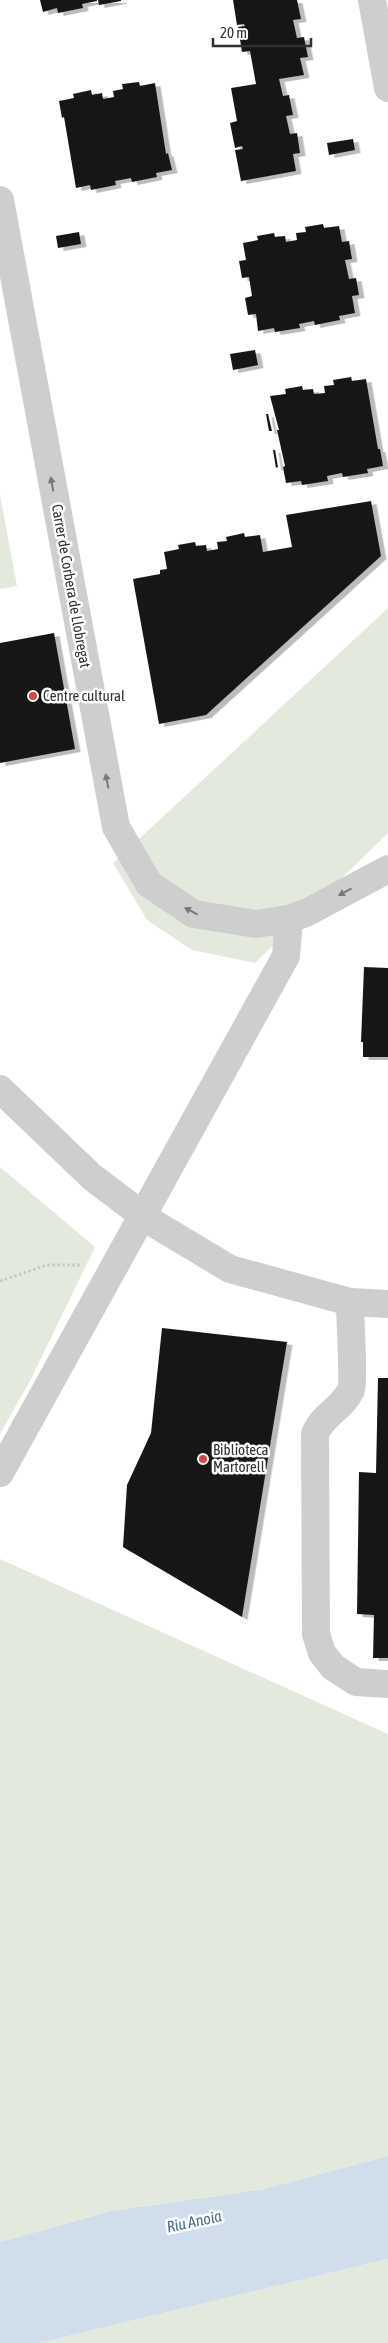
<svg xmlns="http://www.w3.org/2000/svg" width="388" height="2343" viewBox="0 0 388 2343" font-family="'Asap Condensed',sans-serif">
<defs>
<filter id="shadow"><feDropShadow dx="5.5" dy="3" stdDeviation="0" flood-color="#0004"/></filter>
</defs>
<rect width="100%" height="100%" fill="#fff"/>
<g fill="#e3e9dd">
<path d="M0,495L17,586L0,589Z"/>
<path d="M388,608V833L255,963L192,950L147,920L113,863Z"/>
<path d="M0,1167L95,1247L31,1379L0,1434Z"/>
<path d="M0,1559L388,1734V2156L264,2189L111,2211L0,2242Z"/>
<path d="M388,2259V2343H39Z"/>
</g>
<path fill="#cfdeea" d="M388,2156V2259L39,2343H0V2242L111,2211L264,2189Z"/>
<g fill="#181818" filter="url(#shadow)">
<path d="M40,0H97V1L82,4L83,8L58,13L57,8L43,12Z"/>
<path d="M98,0H121V1L99,5Z"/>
<path d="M233,0H297L301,19L293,20L297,38L304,37L308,57L300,58L304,75L279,79L283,96L289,95L293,115L286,116L290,134L297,133L300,153L293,154L296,171L241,181L235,150L243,149L242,146L235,148L230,123L237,121L231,88L256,84L250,51L242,52L238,27L245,26L244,24L237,25Z"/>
<path d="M139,82L140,86L155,83L166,154L168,153L172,170L156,173L157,177L132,182L131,178L115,181L116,185L91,190L90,185L76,188L64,117L62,118L59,101L74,98L73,94L91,90L92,95L102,93L103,99L114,97L113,91L123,89L122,84Z"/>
<path d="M353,139L355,150L329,155L327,143Z"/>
<path d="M323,224L324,228L339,226L342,242L349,241L352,259L345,260L349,279L356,278L359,295L352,296L355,313L339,316L340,320L315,325L314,321L299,324L300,328L275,332L274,328L258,331L256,314L248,315L245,298L252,296L249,277L242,278L239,261L246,260L243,243L258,240L257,236L274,233L275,237L285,236L286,242L297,240L296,233L306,232L305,227Z"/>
<path d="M79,232L81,244L58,248L56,236Z"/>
<path d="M255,350L258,365L233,370L230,354Z"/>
<path d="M351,377L352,381L366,379L378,449H380L383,466L367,469L368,473L343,477L342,473L327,476L328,481L302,485L301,481L286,483L283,467L285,466L277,430H279L270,396L286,394L285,389L302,386L303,390L313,389L314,394L325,393L324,386L334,385L333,380Z"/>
<path d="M266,414H268L272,431H269Z"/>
<path d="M273,450H275L278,467L276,468Z"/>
<path d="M371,501L381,556L206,715L159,724L133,579L160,574V570L167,569L164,552L179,549L178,545L195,542L196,546L206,545L207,551L218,549L217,542L227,541L226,537L244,533L245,537L260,535L263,552L292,547L286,515Z"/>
<path d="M54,633L75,749L0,763V643Z"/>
<path d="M364,967L388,968V1057H363V1042H361Z"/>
<path d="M162,1328L287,1342L242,1617L123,1547L127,1485L151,1433Z"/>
<path d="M378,1378H388V1658H373L374,1615L357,1614L359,1472L376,1473Z"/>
</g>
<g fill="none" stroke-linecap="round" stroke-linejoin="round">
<path stroke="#c8c8c8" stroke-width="3" stroke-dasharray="2.5 2.5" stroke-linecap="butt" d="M0,1281L47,1265H80"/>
<g stroke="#cecece" stroke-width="28">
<path d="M372,0L388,88"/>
<path d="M0,200L116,827L149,884L194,914L256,924L289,919L306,913L388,869"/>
<path d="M150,1221L230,1269L350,1302L388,1304"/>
<path d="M350,1302C350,1316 354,1382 351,1390C342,1409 323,1414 315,1434L316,1634L322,1653L333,1667L356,1682L388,1684"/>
<path d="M0,1473L286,956L289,919"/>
</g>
<path stroke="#cecece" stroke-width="28" d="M0,1089L92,1177L150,1221"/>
</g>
<defs><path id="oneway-solid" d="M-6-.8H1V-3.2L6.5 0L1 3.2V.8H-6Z" transform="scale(1.25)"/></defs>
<g fill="#787878">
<use href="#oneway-solid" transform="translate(52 484) rotate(-100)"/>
<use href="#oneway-solid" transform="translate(107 781) rotate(-101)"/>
<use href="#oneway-solid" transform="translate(345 892) rotate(151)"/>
<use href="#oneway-solid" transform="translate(191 911) rotate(-152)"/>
</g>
<g fill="#d74448" stroke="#fff" stroke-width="2">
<circle cx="33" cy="696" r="5"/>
<circle cx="203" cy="1459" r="5"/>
</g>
<g text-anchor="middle" stroke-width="5" stroke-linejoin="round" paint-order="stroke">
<g font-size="15" fill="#313131" stroke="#fff">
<text transform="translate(71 586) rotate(80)" y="5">Carrer de Corbera de Llobregat</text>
</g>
<g font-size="15" fill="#313131" stroke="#fff" text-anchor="start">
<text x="43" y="701">Centre cultural</text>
<text x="213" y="1455">Biblioteca<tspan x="213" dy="17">Martorell</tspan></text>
</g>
<g font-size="16" font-style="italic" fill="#456e8d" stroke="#fff">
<text transform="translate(194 2221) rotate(-12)" y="6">Riu Anoia</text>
</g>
</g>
<path d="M213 38v8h98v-8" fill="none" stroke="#313131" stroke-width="2.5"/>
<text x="220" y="38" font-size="15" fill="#313131" stroke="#ffffff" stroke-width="4" paint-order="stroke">20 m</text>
</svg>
